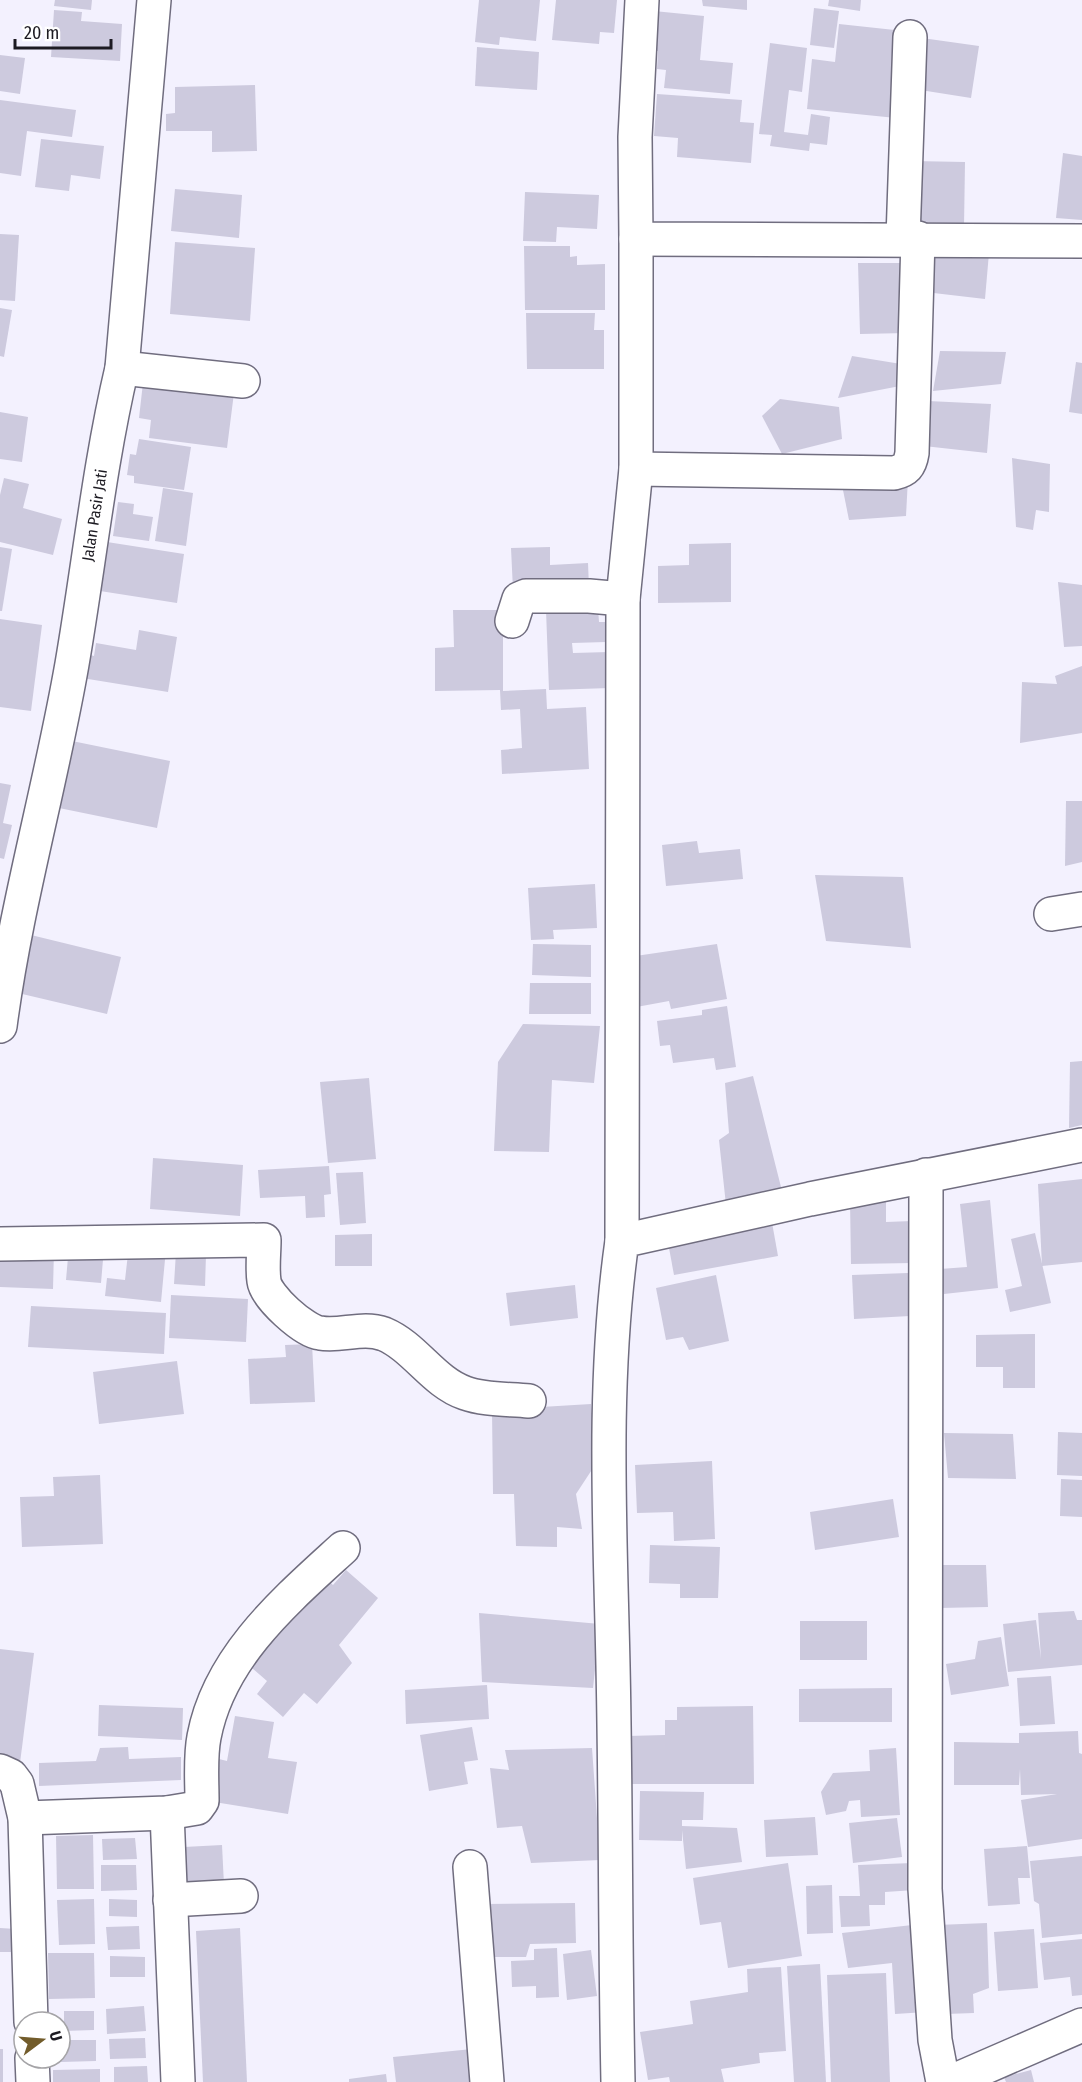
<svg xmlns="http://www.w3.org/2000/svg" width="1082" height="2082" viewBox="0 0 1082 2082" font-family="'Fira Sans Condensed',sans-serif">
<rect width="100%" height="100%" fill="#f3f1fe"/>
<g fill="#cdcade">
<path d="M55,0H92L91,10L54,6Z"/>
<path d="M479,0H540L536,41L500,37L499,45L475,42Z"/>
<path d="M556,0H617L614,33L600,32L599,44L552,40Z"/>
<path d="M702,0H747V10L703,6Z"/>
<path d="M829,0H861L860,11L828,6Z"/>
<path d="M814,8L839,11L834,48L810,45Z"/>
<path d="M54,10L82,12L81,21L122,24L120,61L51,57Z"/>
<path d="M654,11L704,16L700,60L733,63L730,94L664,88L666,70L657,69L658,51H650Z"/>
<path d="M839,24L904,31L896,118L807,109L812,59L835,62Z"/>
<path d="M922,38L979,46L971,98L914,89Z"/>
<path d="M770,43L807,48L802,92L789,90L784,132L808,135L811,114L830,117L827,145L810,143L809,151L770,146L772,135L759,134Z"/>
<path d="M477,47L539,52L537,90L475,86Z"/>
<path d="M0,55L25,58L20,94L0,91Z"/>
<path d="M255,85L257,151L212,152V131H166V114L175,113V87Z"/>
<path d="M657,94L742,100L740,122L754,123L751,163L677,157L678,138L654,136Z"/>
<path d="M0,100L76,110L72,137L27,131L21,176L0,173Z"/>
<path d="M41,139L104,146L100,179L71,175L69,191L35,187Z"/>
<path d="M1063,153L1082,156V220L1056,218Z"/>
<path d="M913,161L965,162L964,226L913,225Z"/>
<path d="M175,189L242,195L239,238L171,231Z"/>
<path d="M525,192L599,195L597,229L557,227L556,242L523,241Z"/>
<path d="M0,234L19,235L15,301L0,300Z"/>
<path d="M175,242L255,248L250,321L170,314Z"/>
<path d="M524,246H570V257L577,256V265L605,264V310H525Z"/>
<path d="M929,247L989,253L985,299L925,292Z"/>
<path d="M858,263H906L907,333L860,334Z"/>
<path d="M0,308L12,310L4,357L0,356Z"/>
<path d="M526,313H595L594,330H604V369H527Z"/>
<path d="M940,351L1006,352L1001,384L933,391Z"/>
<path d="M852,356L901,364L900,386L838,398Z"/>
<path d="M1076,362L1082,363V414L1069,412Z"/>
<path d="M144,374L235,385L227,448L149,438L151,420L139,418Z"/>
<path d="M780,399L839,407L842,439L782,454L762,416Z"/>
<path d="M928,401L991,404L987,453L924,446Z"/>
<path d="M0,412L28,417L22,462L0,459Z"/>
<path d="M139,439L191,447L184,490L134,483V476L127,475L130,454L136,455Z"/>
<path d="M1012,458L1050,464L1049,512L1036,510L1033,530L1016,527Z"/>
<path d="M4,478L29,484L23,508L62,519L53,555L0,542V495Z"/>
<path d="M908,478L906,516L849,520L841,480Z"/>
<path d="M163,488L193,493L186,546L155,541Z"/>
<path d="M118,502L134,504L133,514L153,517L149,541L113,536Z"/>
<path d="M107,542L184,554L177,603L100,591Z"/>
<path d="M731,543V602L658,603V566L689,565V544Z"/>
<path d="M0,547L12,549L2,611H0Z"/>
<path d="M550,547V565L588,563L589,587L513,590L511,548Z"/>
<path d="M1058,582L1082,585V646L1064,647Z"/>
<path d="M598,608L599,622H605L606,642L572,643L573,653L609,652L610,688L549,690L546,610Z"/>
<path d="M453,610H503V691L546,689L547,709L586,707L589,769L502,774L501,750L522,748L520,709L501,710L500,690L435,691V648L454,647Z"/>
<path d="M0,619L42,625L31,711L0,707Z"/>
<path d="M139,630L177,637L168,692L82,678L86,654L94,656L96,643L136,650Z"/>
<path d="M1082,666V733L1020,743L1022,682L1057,684L1055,676Z"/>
<path d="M72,741L170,761L157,828L59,808Z"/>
<path d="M0,783L11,785L3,823L12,825L4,859L0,858Z"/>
<path d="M1066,801H1082V862L1065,866Z"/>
<path d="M697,841L699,853L740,849L743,879L666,886L662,845Z"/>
<path d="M815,875L903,877L911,948L826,941Z"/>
<path d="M595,884L597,928L553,930L554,939L531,940L528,888Z"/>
<path d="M31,935L121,957L107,1014L18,993Z"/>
<path d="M533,944L591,945V977L532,975Z"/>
<path d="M717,944L727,999L671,1009L669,1001L631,1008L622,958Z"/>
<path d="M530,983H591V1014H529Z"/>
<path d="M727,1006L736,1067L716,1070L714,1058L673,1063L670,1045L660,1046L657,1021L702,1015V1010Z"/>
<path d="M523,1024L600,1026L594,1083L552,1080L549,1152L494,1151L498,1062Z"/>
<path d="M1082,1061V1125L1069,1128L1070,1062Z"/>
<path d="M753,1076L782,1191L726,1205L719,1140L729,1133L725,1083Z"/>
<path d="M369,1078L376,1159L328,1163L320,1082Z"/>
<path d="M153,1158L243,1165L240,1216L150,1209Z"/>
<path d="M329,1166L331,1194L324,1195L325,1217L306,1218L305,1196L260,1198L258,1170Z"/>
<path d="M363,1172L366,1223L340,1225L336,1173Z"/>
<path d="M1082,1179V1262L1042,1266L1038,1184Z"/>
<path d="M886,1199V1222L912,1221L913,1263L851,1264L850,1200Z"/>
<path d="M990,1200L998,1288L944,1294L940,1269L967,1267L960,1204Z"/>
<path d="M771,1217L778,1256L674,1275L667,1237Z"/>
<path d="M1035,1233L1051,1303L1010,1312L1005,1290L1022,1286L1011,1239Z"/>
<path d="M372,1234V1266H335V1235Z"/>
<path d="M129,1245L166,1249L161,1302L105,1296L107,1278L125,1280Z"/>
<path d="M69,1246L104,1248L101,1283L66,1280Z"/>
<path d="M0,1247L54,1250L53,1289L0,1287Z"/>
<path d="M176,1252L206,1254L205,1286L174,1284Z"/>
<path d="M908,1273L910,1316L854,1319L852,1275Z"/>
<path d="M716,1275L729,1341L689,1350L683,1337L666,1340L656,1288Z"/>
<path d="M575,1285L578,1318L510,1326L506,1293Z"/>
<path d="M171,1295L248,1299L246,1342L169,1338Z"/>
<path d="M31,1306L166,1313L164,1354L28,1347Z"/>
<path d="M1035,1334V1388H1003V1367H976V1335Z"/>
<path d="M312,1344L315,1402L250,1404L248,1359L286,1357L285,1345Z"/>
<path d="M177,1361L184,1414L99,1424L93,1372Z"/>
<path d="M591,1404L597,1462L576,1494L582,1529L557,1527V1547L516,1546L514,1494H493L492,1410Z"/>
<path d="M1058,1432L1082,1433V1476L1057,1475Z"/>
<path d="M944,1433L1013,1434L1016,1479L948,1478Z"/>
<path d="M712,1461L715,1539L674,1541L673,1512L637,1513L635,1465Z"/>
<path d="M100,1475L103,1544L22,1547L20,1497L54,1496L53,1477Z"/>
<path d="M1061,1479L1082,1480V1517L1060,1516Z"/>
<path d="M893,1499L899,1537L815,1550L810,1512Z"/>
<path d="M650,1545L720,1547L718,1598H680V1584L649,1583Z"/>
<path d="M938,1565H986L988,1607L939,1608Z"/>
<path d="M346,1570L378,1598L339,1645L352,1663L317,1704L304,1693L283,1717L257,1694L267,1681L245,1662L320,1573L333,1585Z"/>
<path d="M1074,1611L1077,1620H1082V1665L1008,1672L1003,1624L1036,1620L1041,1659L1038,1613Z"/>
<path d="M479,1613L600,1624L593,1688L482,1682Z"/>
<rect x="800" y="1621" width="67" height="39"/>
<path d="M1001,1637L1009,1686L951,1695L946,1664L975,1659L978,1641Z"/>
<path d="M0,1649L34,1653L20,1763L0,1760Z"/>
<path d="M1051,1676L1055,1724L1020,1726L1017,1678Z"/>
<path d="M487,1685L489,1719L406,1724L405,1690Z"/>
<path d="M892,1688V1722H799V1689Z"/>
<path d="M99,1705L183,1708L182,1740L98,1736Z"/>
<path d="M753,1706L754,1784H628V1736L665,1735V1720H677V1707Z"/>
<path d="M235,1716L274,1722L268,1758L297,1762L288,1814L208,1801L215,1758L227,1761Z"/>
<path d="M472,1727L478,1760L464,1762L468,1784L429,1791L420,1735Z"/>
<path d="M1078,1731L1079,1753L1082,1754V1839L1028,1847L1021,1800L1057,1794L1021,1795L1020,1769L1019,1785H954V1742L1019,1743V1733Z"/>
<path d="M128,1747L129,1759L181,1757V1780L39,1786V1763L96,1761L100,1748Z"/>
<path d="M592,1748L600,1860L531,1863L522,1826L497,1828L490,1768L509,1770L505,1750Z"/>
<path d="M896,1748L900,1815L861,1817L860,1800L849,1801L846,1811L826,1815L821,1792L833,1773L870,1771L869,1750Z"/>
<path d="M640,1791L704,1792L703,1820H682V1826L737,1828L742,1862L686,1869L682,1830V1841L639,1840Z"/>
<path d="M815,1817L818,1855L766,1857L764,1820Z"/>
<path d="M897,1818L902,1857L853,1863L849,1823Z"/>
<path d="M93,1835L94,1889H57L56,1836Z"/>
<path d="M135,1838L137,1859L103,1860L102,1839Z"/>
<path d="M222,1845L224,1885L186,1887L184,1847Z"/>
<path d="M1027,1846L1030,1878H1018L1020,1904L988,1906L984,1849Z"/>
<path d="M1082,1856V1934L1042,1938L1039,1904L1034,1901L1030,1861Z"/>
<path d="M788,1863L802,1956L728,1968L721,1922L700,1925L693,1878Z"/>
<path d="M913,1863L915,1890L885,1892V1905H869L870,1926L841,1927L839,1896H860L858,1865Z"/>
<path d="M101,1865H136L137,1890L101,1891Z"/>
<path d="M832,1885L833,1933L807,1934L806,1886Z"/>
<path d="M94,1899L95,1944L59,1945L57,1900Z"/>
<path d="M109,1899L137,1900V1917L109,1916Z"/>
<path d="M575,1903L576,1943L530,1944L526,1957H485L484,1904Z"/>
<path d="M987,1923L989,1988L973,1994L974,2013L946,2014L937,1925Z"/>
<path d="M921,1924L926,2012L895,2014L892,1963L848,1968L842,1933Z"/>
<path d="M139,1926L140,1949L108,1950L106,1927Z"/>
<path d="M0,1928L16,1929L15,1952H0Z"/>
<path d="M240,1928L247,2082H203L196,1931Z"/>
<path d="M1034,1929L1038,1988L998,1991L994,1932Z"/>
<path d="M1082,1939V1995L1072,1996L1070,1977L1044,1980L1040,1943Z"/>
<path d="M557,1948L559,1997L536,1998V1986L512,1987L511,1961L534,1960V1949Z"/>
<path d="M591,1950L597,1996L567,2000L563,1954Z"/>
<path d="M48,1953H94L95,1998L49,1999Z"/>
<path d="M110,1956L145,1957V1977H110Z"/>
<path d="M820,1964L826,2082H794L787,1966Z"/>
<path d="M781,1967L786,2051L759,2053L760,2063L721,2069L724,2082H670L669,2077L648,2080L640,2032L693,2024L690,2001L748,1992L747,1969Z"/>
<path d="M886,1973L890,2082H831L827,1975Z"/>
<path d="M144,2006L146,2031L107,2034L106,2009Z"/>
<path d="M64,2011H94V2030L64,2031Z"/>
<path d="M145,2038L146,2058L110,2059L109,2039Z"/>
<path d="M61,2040H96V2061L61,2062Z"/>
<rect x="0" y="2049" width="3" height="33"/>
<path d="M472,2049L475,2082H396L393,2057Z"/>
<path d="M147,2066L148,2082H114V2067Z"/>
<path d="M100,2069V2082H53V2070Z"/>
<path d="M1031,2070L1034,2082H1006L1004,2077Z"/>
<path d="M386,2074L387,2082H349V2079Z"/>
</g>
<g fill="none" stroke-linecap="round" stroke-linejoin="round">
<defs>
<g id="minor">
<path d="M642,0L635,137L636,239L1082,241"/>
<path d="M903,238L910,37"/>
<path d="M122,368L243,381"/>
<path d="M636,469L894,473C906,470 910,466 912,453L918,238"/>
<path d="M512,621L519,599L526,596H589L623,599"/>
<path d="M1051,914L1082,909"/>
<path d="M0,1026C16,904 51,785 72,664C89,565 99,466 122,368L154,0"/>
<path d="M926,1175L925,1889L935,2040L943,2082"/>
<path d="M622,1241L623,599L636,469V239"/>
<path d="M0,1244L264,1240C264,1253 262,1268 264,1281C266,1297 304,1331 320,1333C341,1337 362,1326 384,1334C415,1347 433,1382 465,1393C484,1400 509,1399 529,1401"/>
<path d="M0,1771L11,1776L17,1784L25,1818L31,2022"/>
<path d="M167,1813L178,2082"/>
<path d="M25,1818L167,1813L197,1808L202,1801C202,1780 200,1757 204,1737C219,1657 285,1601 343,1548"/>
<path d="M470,1867L487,2082"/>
<path d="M170,1900L241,1896"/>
<path d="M32,2058L33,2082"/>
<path d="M618,2082C615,1943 616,1804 613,1666C610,1524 602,1382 622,1241L810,1199L1082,1145"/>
<path d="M951,2082L1082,2025"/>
</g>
</defs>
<use href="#minor" stroke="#706d7f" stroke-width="36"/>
<use href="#minor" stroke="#fff" stroke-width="33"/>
</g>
<g text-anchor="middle" stroke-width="4.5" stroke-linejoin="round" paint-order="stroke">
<g font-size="16" fill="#1d1b22" stroke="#fff">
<text transform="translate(94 515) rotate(-81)" y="6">Jalan Pasir Jati</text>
</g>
</g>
<g transform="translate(42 2040) rotate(74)"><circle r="28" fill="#ffffff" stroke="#a5a4a7" stroke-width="1.5"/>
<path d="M0-4.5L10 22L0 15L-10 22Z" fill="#725c2b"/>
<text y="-9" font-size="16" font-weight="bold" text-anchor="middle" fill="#1d1b22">U</text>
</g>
<path d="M15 39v9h96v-9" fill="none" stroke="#1d1b22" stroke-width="3"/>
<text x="24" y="39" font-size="18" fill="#1d1b22" stroke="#ffffff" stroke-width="4.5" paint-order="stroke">20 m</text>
</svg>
